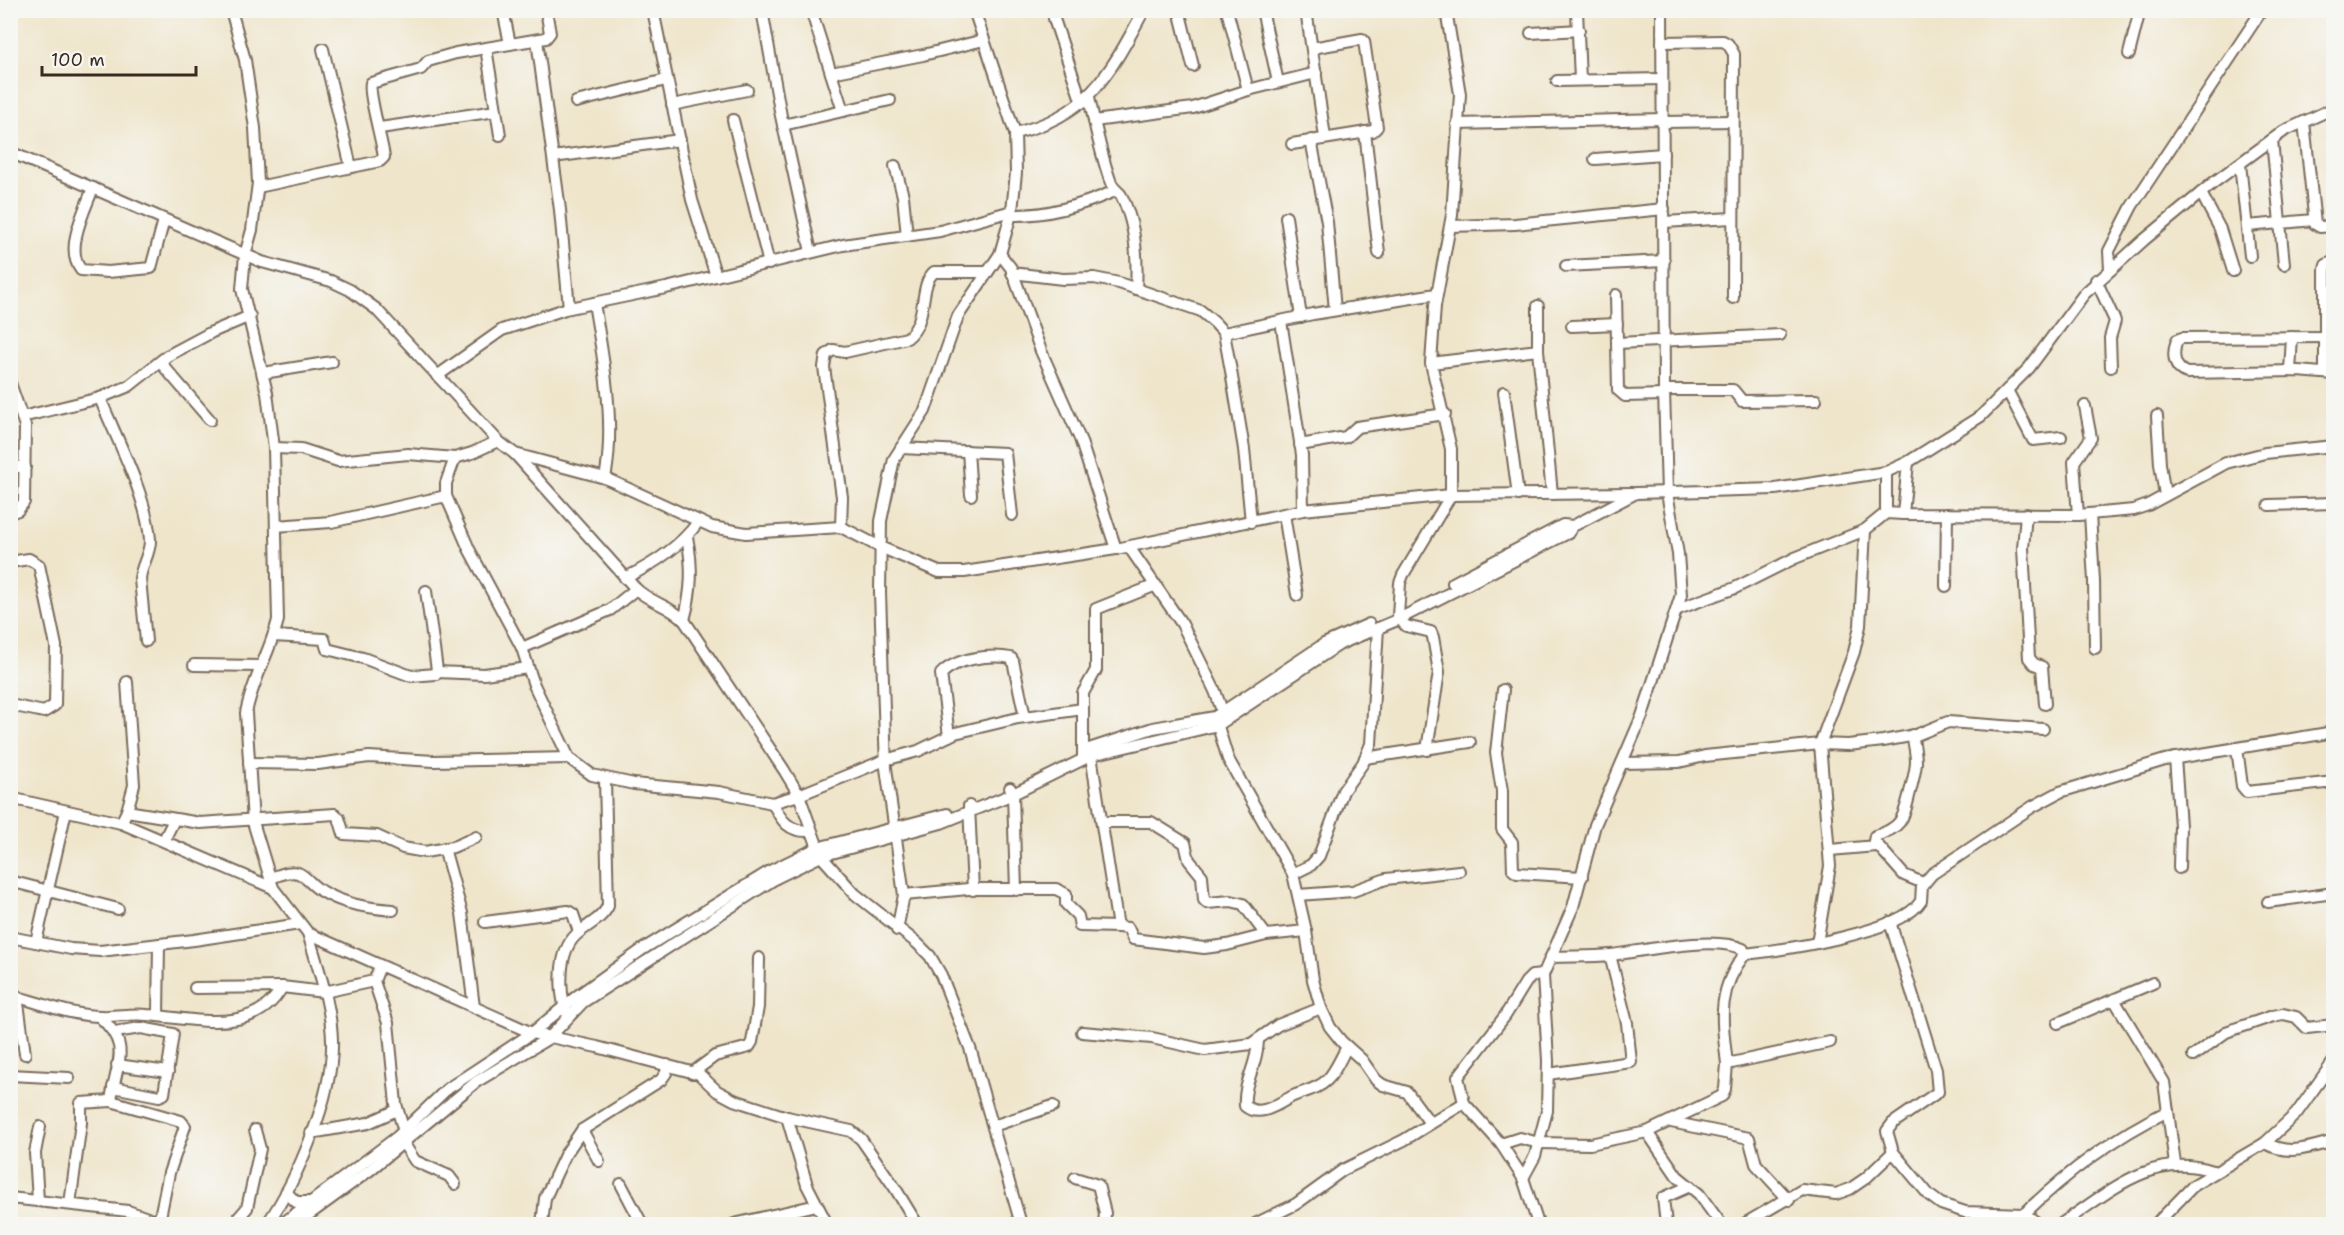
<svg xmlns="http://www.w3.org/2000/svg" width="2344" height="1235" viewBox="0 0 2344 1235" font-family="'Shantell Sans',sans-serif">
<rect width="100%" height="100%" fill="#f6f6f2"/>
<filter id="ink" filterUnits="userSpaceOnUse"><feTurbulence type="fractalNoise" baseFrequency=".0167" numOctaves="2"/><feDisplacementMap in="SourceGraphic" scale="12" xChannelSelector="R" yChannelSelector="G"/><feConvolveMatrix kernelMatrix="1 2 1 2 8 2 1 2 1" color-interpolation-filters="sRGB"/></filter>
<filter id="wash" filterUnits="userSpaceOnUse"><feTurbulence type="fractalNoise" baseFrequency=".008" numOctaves="4" result="noise"/><feDisplacementMap in="SourceGraphic" scale="24" xChannelSelector="R" yChannelSelector="G"/><feGaussianBlur stdDeviation="1.35" result="paint"/><feColorMatrix in="noise" values="0 0 0 0 0 0 0 0 0 0 0 0 0 0 0 0 0 1.4 0 .05"/><feComposite in="paint" operator="in"/></filter>
<g filter="url(#wash)">
<rect width="100%" height="100%" fill="#efe5cb"/>
</g>
<g filter="url(#ink)">
<g fill="none" stroke-linecap="round" stroke-linejoin="round">
<defs>
<g id="minor">
<path d="M231,10L245,60L255,128L258,183L252,230L245,255L242,289L267,393L274,448L278,620C270,652 252,681 246,713L253,822L273,888"/>
<path d="M503,10L510,44"/>
<path d="M653,10L692,200L716,276"/>
<path d="M762,10L781,116L811,252"/>
<path d="M1179,10L1193,66"/>
<path d="M1227,10L1248,90"/>
<path d="M1262,10L1278,82"/>
<path d="M1306,10L1325,137"/>
<path d="M1577,10L1580,80"/>
<path d="M1054,19L1082,103"/>
<path d="M1531,33L1579,30"/>
<path d="M537,40L560,210L569,308"/>
<path d="M1662,42L1723,41L1728,44L1734,54L1733,298"/>
<path d="M486,48L500,135"/>
<path d="M323,49L351,167"/>
<path d="M2129,54L2140,10"/>
<path d="M831,73L923,55L984,40"/>
<path d="M1557,81L1662,79"/>
<path d="M1089,97C1095,126 1101,155 1111,183C1114,191 1119,190 1122,197C1136,226 1138,257 1136,289"/>
<path d="M576,102L666,80"/>
<path d="M672,105L747,90"/>
<path d="M843,111L890,100"/>
<path d="M733,120L769,264"/>
<path d="M1094,121L1193,108L1248,90L1316,73"/>
<path d="M1663,122L1733,121"/>
<path d="M2304,122L2315,224L2320,227L2334,226"/>
<path d="M1457,124L1663,119"/>
<path d="M783,125L843,111L811,10"/>
<path d="M380,128L496,111"/>
<path d="M1365,132L1379,253"/>
<path d="M1015,133C1089,116 1110,73 1144,10"/>
<path d="M1311,140L1327,222L1335,310"/>
<path d="M2272,140L2284,264"/>
<path d="M1292,144L1373,131L1377,127L1364,41L1362,39L1312,48"/>
<path d="M10,152L262,262L331,281L350,290L376,309L498,441L515,454L605,478L712,527L746,533L841,527L880,547L939,572H964L1116,549L1303,510L1451,495L1632,493"/>
<path d="M553,157L680,140"/>
<path d="M1595,159L1663,154"/>
<path d="M2240,164L2250,256"/>
<path d="M895,166L903,196L907,236"/>
<path d="M258,187L380,161L384,157C382,141 368,93 371,83L421,69L428,61L456,53L546,38L550,33L546,10"/>
<path d="M93,188C85,210 64,249 81,270L108,272L151,268L164,220"/>
<path d="M2201,193L2220,229L2233,271"/>
<path d="M1011,215C1047,216 1083,205 1115,191"/>
<path d="M1286,217L1301,317"/>
<path d="M1664,222L1732,218"/>
<path d="M1451,226L1515,224L1664,209"/>
<path d="M2247,226L2314,220"/>
<path d="M1000,254L1011,268L1041,351L1080,439L1116,549"/>
<path d="M1566,266L1664,261"/>
<path d="M2110,269L2109,251L2132,206L2262,10"/>
<path d="M1012,273L1063,279L1094,278L1119,283L1201,311L1215,323L1224,333L1231,371L1244,449L1251,522"/>
<path d="M2096,280L2115,321L2110,338L2111,367"/>
<path d="M1616,295L1618,390L1625,396L1664,395"/>
<path d="M594,303C603,357 616,424 605,478"/>
<path d="M1281,321L1302,455L1303,510"/>
<path d="M1572,326L1617,324"/>
<path d="M1224,333L1313,314L1436,294"/>
<path d="M2334,337L2182,338L2177,340C2172,353 2173,369 2187,373L2298,371L2334,374"/>
<path d="M1617,343L1780,335"/>
<path d="M1538,350L1552,494"/>
<path d="M160,362L210,420"/>
<path d="M1431,363L1538,350V306"/>
<path d="M2290,371L2292,337"/>
<path d="M263,373L332,362"/>
<path d="M2325,373V270L2326,265L2334,261"/>
<path d="M437,376L502,330L565,309L666,288L843,245L940,231L1012,211"/>
<path d="M10,383L25,426L24,502L18,510L10,513"/>
<path d="M1664,390H1733L1742,401L1816,400"/>
<path d="M2007,390L2033,440L2061,437"/>
<path d="M1504,392L1518,495"/>
<path d="M100,398C117,440 146,494 150,539C151,553 141,565 140,579L146,641"/>
<path d="M2157,416L2160,464L2165,495"/>
<path d="M22,417L100,398L129,386L167,356L212,332L250,316"/>
<path d="M1300,445L1346,437L1357,427L1445,414"/>
<path d="M274,448L301,449L338,461L408,454L455,458L472,453L498,441"/>
<path d="M901,448L1005,453L1012,515"/>
<path d="M968,451L971,495"/>
<path d="M515,454L636,589C651,603 669,605 684,620L784,770L799,795L821,856L855,894L917,943L930,956L941,975L970,1048L1021,1224"/>
<path d="M455,458L446,483V496L469,549L522,648L534,685L569,758L592,775L634,784L719,792L772,803L799,795L885,760L918,751L955,733L1018,718L1083,709"/>
<path d="M1908,462L1903,514L2078,515L2134,510L2148,505L2226,463L2265,453L2334,446"/>
<path d="M10,467H25"/>
<path d="M1886,472V513"/>
<path d="M2269,505L2334,503"/>
<path d="M1284,514L1297,595"/>
<path d="M2026,514L2023,548L2029,658L2034,664L2042,667L2045,704"/>
<path d="M2090,514L2094,581L2095,648"/>
<path d="M2078,515L2074,462L2091,438L2085,406"/>
<path d="M276,526L331,522L446,496"/>
<path d="M841,527L842,497L824,367L826,355L833,350L845,352L907,338C929,321 918,286 934,272H987"/>
<path d="M1129,547L1182,624L1215,691L1225,719"/>
<path d="M10,562L29,559L39,565L56,646L55,705L44,712L10,705"/>
<path d="M625,578C652,565 680,547 698,522"/>
<path d="M1453,583L1563,525L1573,526"/>
<path d="M1946,586L1947,514"/>
<path d="M1678,609L1735,588L1795,558L1865,530L1886,513L1903,514"/>
<path d="M684,620C692,591 693,567 687,537"/>
<path d="M1378,628L1371,744L1363,763L1343,791L1319,856L1311,865L1293,874L1306,931L1313,980L1321,1008L1330,1027L1342,1042L1362,1060L1376,1080L1383,1085L1407,1092L1430,1123"/>
<path d="M274,636L324,639L327,649L363,658L411,676L436,674L437,670L426,591"/>
<path d="M522,648L610,610L636,589"/>
<path d="M194,665L261,666"/>
<path d="M437,672L484,674L528,668"/>
<path d="M1503,690L1496,753L1502,791V829L1512,842L1513,870L1517,873L1582,877"/>
<path d="M1216,720L1228,759L1293,874"/>
<path d="M1912,735C1919,765 1916,767 1909,796C1903,820 1901,828 1875,836L1874,841L1904,875L1923,883"/>
<path d="M949,736L941,674C956,658 991,654 1011,658L1013,661L1025,717"/>
<path d="M2237,748L2242,786L2247,792L2334,782"/>
<path d="M1089,749L1153,728L1215,717L1324,644L1369,624"/>
<path d="M1427,750L1439,672L1433,637L1431,632L1406,626L1398,617L1400,583L1403,575L1451,495V449L1431,363L1435,306L1452,215L1460,94L1446,10"/>
<path d="M1083,758V693L1096,670V609L1156,585"/>
<path d="M1365,758L1470,742"/>
<path d="M2175,758L2180,826L2179,868"/>
<path d="M249,763L318,764L369,757L434,761L569,758"/>
<path d="M1622,763L1679,762L1705,756L1820,744L1848,745L1883,741L1916,735L1948,722L2043,729"/>
<path d="M1010,788L1013,794L1016,890"/>
<path d="M10,798L121,823L273,888L308,933L532,1033L597,1047L699,1074L717,1091L734,1100L787,1117L851,1131L861,1139L895,1188L917,1224"/>
<path d="M773,803C781,821 789,832 810,831"/>
<path d="M969,806L973,890"/>
<path d="M127,811L134,785L127,682"/>
<path d="M1102,822H1151L1185,843L1189,860L1202,876L1204,900L1207,903L1231,901L1243,904L1266,935"/>
<path d="M121,823L127,811L200,823L335,814L339,818L344,834L377,836L403,848L425,852L453,847L476,837"/>
<path d="M164,840L174,820"/>
<path d="M444,848L462,913L474,1007"/>
<path d="M1830,850L1876,846"/>
<path d="M270,878C278,876 289,870 298,873C306,876 312,886 320,890C342,904 367,908 393,910"/>
<path d="M10,881L118,909"/>
<path d="M904,895L968,889H1056L1066,894V904L1078,916L1080,926L1118,927L1090,749"/>
<path d="M1298,895L1353,891L1386,879L1459,871"/>
<path d="M2268,902L2334,893"/>
<path d="M485,922L568,911L573,914L579,932"/>
<path d="M1890,922L1936,1070L1938,1092L1893,1123L1887,1131L1893,1152L1929,1195L1941,1204L1965,1212L2024,1214L2039,1224"/>
<path d="M1118,927L1128,928L1133,939L1204,948L1227,945L1266,935L1306,931"/>
<path d="M897,930L904,895L886,768L880,593L881,521L894,459L925,411L958,316L1000,254L1012,211L1016,173L1015,133L974,10"/>
<path d="M10,937L71,949L100,951L194,940L300,924"/>
<path d="M36,942L66,811"/>
<path d="M1817,943L1830,866L1820,744L1854,652L1860,626L1865,530"/>
<path d="M1551,957C1570,956 1591,957 1611,955C1643,951 1714,935 1743,949L1745,954"/>
<path d="M374,981L388,1023L396,1104L405,1135"/>
<path d="M195,988L282,987"/>
<path d="M10,995C39,1002 71,1016 101,1016C116,1017 131,1013 147,1015C192,1018 255,1037 282,987L324,992L374,981L380,966"/>
<path d="M17,996L25,1054"/>
<path d="M2115,1001L2164,1082L2175,1164"/>
<path d="M566,1012C559,990 558,952 576,935C587,925 602,919 608,906L605,779"/>
<path d="M99,1016C133,1047 116,1061 111,1101L181,1121L185,1126L169,1173L159,1222"/>
<path d="M158,1016L159,944"/>
<path d="M2058,1023L2153,983"/>
<path d="M1082,1032L1152,1038L1205,1050L1251,1044L1278,1025L1321,1008"/>
<path d="M1258,1041C1257,1067 1243,1082 1245,1106C1261,1119 1280,1102 1293,1096C1305,1091 1318,1089 1327,1080C1336,1071 1341,1057 1347,1047"/>
<path d="M2193,1056L2226,1032L2273,1016L2283,1014L2296,1017L2307,1028L2334,1025"/>
<path d="M1727,1064C1722,1020 1716,991 1745,954C1782,950 1902,933 1921,901L1922,886L1932,874L2032,807L2060,792L2165,760L2334,732"/>
<path d="M117,1065L168,1072"/>
<path d="M692,1073L715,1056L749,1047L752,1042L758,1007L759,958"/>
<path d="M1548,1074L1631,1062L1627,1023L1610,955"/>
<path d="M10,1075L69,1078"/>
<path d="M113,1087L159,1096L164,1094L173,1034L141,1028L115,1032"/>
<path d="M1464,1103L1501,1144L1523,1178L1538,1224"/>
<path d="M787,1117L807,1185L827,1224"/>
<path d="M1671,1122L1749,1138L1756,1164L1789,1200"/>
<path d="M993,1126L1053,1106"/>
<path d="M582,1130L599,1161"/>
<path d="M1647,1132L1677,1176L1699,1194L1721,1224"/>
<path d="M311,1133L368,1123L397,1110"/>
<path d="M400,1138L415,1161L449,1176L455,1184"/>
<path d="M2265,1143C2289,1156 2308,1148 2334,1141"/>
<path d="M1501,1144L1520,1138L1539,1143L1590,1144L1647,1132L1722,1096L1725,1089L1727,1064L1830,1042"/>
<path d="M1075,1178L1098,1185L1105,1213L1104,1224"/>
<path d="M1523,1178L1535,1156L1547,1111L1548,1061L1543,975L1573,907L1595,825L1642,716L1681,595L1678,554L1667,493L1664,390L1662,10"/>
<path d="M621,1184L642,1224"/>
<path d="M286,1192L296,1202H311"/>
<path d="M10,1198L128,1211L164,1224"/>
<path d="M38,1201L35,1153L40,1127"/>
<path d="M70,1204L81,1123V1103L111,1101"/>
<path d="M2024,1214C2067,1172 2115,1137 2168,1111"/>
<path d="M233,1224L247,1208L260,1149L255,1130"/>
<path d="M267,1224C297,1181 334,1094 332,1040C331,1004 318,968 308,933"/>
<path d="M282,1224L397,1137L447,1089L532,1033L577,996L643,949L770,871L817,848L947,814"/>
<path d="M296,1224L370,1170L476,1082L549,1038L583,1002L776,878L821,856L941,823L1013,794L1092,755L1218,725L1340,644L1395,621L1568,533L1573,526L1636,493L1775,489L1886,472L1908,462L1981,416L2029,368L2084,294L2144,240L2213,183L2284,131L2334,108"/>
<path d="M542,1224L545,1198L565,1155L582,1130L661,1080L666,1073L667,1065"/>
<path d="M734,1224L817,1205"/>
<path d="M1255,1224L1296,1204L1343,1170L1404,1140L1464,1103L1458,1077L1505,1016L1526,982L1532,976L1543,975"/>
<path d="M1666,1224L1663,1198L1690,1186"/>
<path d="M1744,1224L1802,1190L1836,1194L1850,1189L1866,1178L1893,1152"/>
<path d="M2061,1224C2110,1192 2151,1151 2213,1171"/>
<path d="M2156,1224L2194,1185L2265,1143L2296,1114L2334,1061"/>
</g>
</defs>
<use href="#minor" stroke="#7a6b5b" stroke-width="14"/>
<use href="#minor" stroke="#fff" stroke-width="10"/>
</g>
</g>
<rect width="2344" height="1235" fill="none" stroke="#f6f6f2" stroke-width="36"/>
<path d="M42 66v9h154v-9" fill="none" stroke="#3b2a1e" stroke-width="3"/>
<text x="51" y="66" font-size="18" fill="#3b2a1e" stroke="#f6f6f2" stroke-width="4.5" paint-order="stroke">100 m</text>
</svg>
